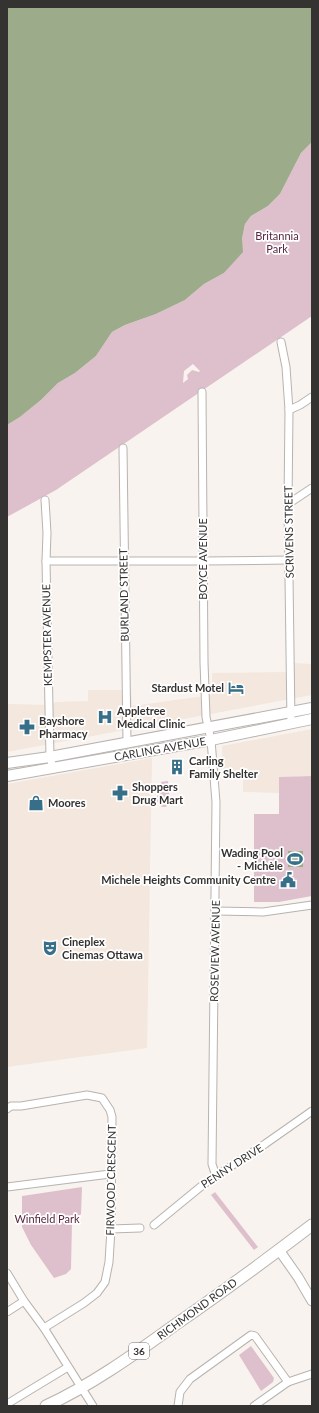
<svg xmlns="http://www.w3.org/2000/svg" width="319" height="1413" viewBox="0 0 319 1413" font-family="Lato,sans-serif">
<rect width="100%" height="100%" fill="#f9f3ef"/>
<g fill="#f3e7de">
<path d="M293,663L312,664V695L7,752V704L53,705L55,702L88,701V690H131L132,706L212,695V673L293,672Z"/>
<path d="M312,729V776L280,777L279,793L243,792V770L223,771L222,746Z"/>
<path d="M152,758L147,1048L7,1067V784Z"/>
</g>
<g fill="#dec0cc" fill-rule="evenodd">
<path d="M312,142V316L56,490L7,517V425L20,417L41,400L58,383L75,373L96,356L112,332L125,325L156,314L185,300L204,284L224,273L242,252V239L245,224L251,216L268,206L280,194L301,153ZM193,364L200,371L199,372L192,370L187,375L188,379L183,383L184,371Z"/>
<path d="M312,776V896L279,902H254V814H279V777Z"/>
<path d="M168,781L170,803C167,807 165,808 160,806L156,800L157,796L162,792L161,782Z"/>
<path d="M82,1187L81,1214L72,1223L71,1269L66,1274L54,1278L31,1245L22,1227V1196Z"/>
<path d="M215,1192L258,1247L254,1250L211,1195Z"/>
<path d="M251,1346L274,1378L273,1382L261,1391L239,1355Z"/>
</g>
<g fill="#9cac8a">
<path d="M7,7H312V142L301,153L280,194L268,206L251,216L245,224L242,239L243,252L224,273L204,284L185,300L156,314L125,325L112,332L96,356L75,373L58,383L41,400L20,417L7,425Z"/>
<rect x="288" y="851" width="15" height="16"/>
</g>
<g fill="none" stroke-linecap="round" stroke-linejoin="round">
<defs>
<g id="minor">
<path d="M281,342L286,367L289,410L288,504L291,723"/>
<path d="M202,392L204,662L206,717L211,740L216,802L212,1164L216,1176"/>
<path d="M289,410L300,405L312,397"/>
<path d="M123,448L127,742"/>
<path d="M45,500L47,533L46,561L50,757L53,768"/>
<path d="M288,504L312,488"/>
<path d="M46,561H203L289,560"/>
<path d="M216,911L263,912L312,905"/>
<path d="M7,1109L11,1106H21L87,1095L102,1098L110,1110L112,1117L111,1229L109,1262L105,1282L97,1293L84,1303L44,1328"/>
<path d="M7,1187L110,1174"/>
<path d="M154,1225L204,1184L265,1144L312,1111"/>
<path d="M111,1229L140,1228"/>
<path d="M7,1273L24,1301L44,1328L93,1406"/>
<path d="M7,1312L24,1301"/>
<path d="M7,1404L68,1367"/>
<path d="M178,1406L180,1392L190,1379L251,1335L255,1336L288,1382"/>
<path d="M254,1406L288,1382L312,1374"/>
</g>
<path id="tertiary" d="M279,1250L298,1277L312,1301"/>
<g id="secondary">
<path d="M7,763L50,757L312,708"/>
<path d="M7,776L211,740L312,719"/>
</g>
<path id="primary" d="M46,1406C91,1385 132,1356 172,1327C220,1294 266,1260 312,1225"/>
</defs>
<use href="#minor" stroke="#b8b3af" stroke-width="9"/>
<use href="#tertiary" stroke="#b8b3af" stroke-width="11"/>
<use href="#secondary" stroke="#b8b3af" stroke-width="12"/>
<use href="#primary" stroke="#b8b3af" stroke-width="13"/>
<use href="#minor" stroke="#fff" stroke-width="7"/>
<use href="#tertiary" stroke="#fff" stroke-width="9"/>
<use href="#secondary" stroke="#fff" stroke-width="10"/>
<use href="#primary" stroke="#fff" stroke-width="11"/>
</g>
<defs>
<symbol id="hotel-bare" viewBox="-9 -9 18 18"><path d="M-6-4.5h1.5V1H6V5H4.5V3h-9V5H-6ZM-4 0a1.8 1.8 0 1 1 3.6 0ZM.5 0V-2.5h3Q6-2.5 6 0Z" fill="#376f89" stroke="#fff" stroke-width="2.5" paint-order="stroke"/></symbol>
<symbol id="hospital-bare" viewBox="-9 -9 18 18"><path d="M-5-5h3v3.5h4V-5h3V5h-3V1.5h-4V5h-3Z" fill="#376f89" stroke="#fff" stroke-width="2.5" paint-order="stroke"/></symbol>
<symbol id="pharmacy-bare" viewBox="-9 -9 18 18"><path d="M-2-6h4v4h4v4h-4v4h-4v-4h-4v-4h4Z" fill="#376f89" stroke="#fff" stroke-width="2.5" paint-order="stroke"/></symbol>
<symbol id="building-bare" viewBox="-9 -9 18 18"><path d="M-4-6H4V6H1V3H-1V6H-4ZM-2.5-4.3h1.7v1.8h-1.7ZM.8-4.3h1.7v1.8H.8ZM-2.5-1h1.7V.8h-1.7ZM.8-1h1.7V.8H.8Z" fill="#376f89" stroke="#fff" stroke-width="2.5" paint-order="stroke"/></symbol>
<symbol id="shop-bare" viewBox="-9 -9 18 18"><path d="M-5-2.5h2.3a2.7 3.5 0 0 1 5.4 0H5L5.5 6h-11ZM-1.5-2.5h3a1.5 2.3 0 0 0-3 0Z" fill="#376f89" stroke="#fff" stroke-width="2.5" paint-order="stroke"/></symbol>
<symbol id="stadium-bare" viewBox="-9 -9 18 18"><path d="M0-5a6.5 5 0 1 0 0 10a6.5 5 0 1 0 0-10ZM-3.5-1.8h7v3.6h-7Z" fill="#376f89" stroke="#fff" stroke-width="2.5" paint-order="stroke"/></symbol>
<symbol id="civic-bare" viewBox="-9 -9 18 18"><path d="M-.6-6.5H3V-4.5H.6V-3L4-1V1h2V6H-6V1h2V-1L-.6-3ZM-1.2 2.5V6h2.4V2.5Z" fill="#376f89" stroke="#fff" stroke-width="2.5" paint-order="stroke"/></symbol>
<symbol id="theatre-bare" viewBox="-9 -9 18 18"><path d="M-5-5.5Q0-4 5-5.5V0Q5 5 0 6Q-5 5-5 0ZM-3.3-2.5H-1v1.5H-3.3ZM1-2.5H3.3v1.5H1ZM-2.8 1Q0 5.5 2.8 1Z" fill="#376f89" stroke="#fff" stroke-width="2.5" paint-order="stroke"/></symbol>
</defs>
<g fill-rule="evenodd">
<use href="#hotel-bare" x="225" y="677" width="22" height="22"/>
<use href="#hospital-bare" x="94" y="706" width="22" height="22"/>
<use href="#pharmacy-bare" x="16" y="716" width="22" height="22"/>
<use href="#building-bare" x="166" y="756" width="22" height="22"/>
<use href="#pharmacy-bare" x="109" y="782" width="22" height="22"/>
<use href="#shop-bare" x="25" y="792" width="22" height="22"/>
<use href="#stadium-bare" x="284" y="848" width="22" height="22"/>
<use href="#civic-bare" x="277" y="869" width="22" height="22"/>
<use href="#theatre-bare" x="39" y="937" width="22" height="22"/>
</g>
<g text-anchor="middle" stroke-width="3.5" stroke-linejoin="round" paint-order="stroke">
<rect fill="#fff" stroke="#72706f" stroke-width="1" x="129" y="1343" width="20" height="16" rx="3"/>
<g font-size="10" font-weight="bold" fill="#353331">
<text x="139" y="1355">36</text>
</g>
<g font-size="11" fill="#592640" stroke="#fff">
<text x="277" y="240">Britannia<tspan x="277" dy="13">Park</tspan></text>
<text x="47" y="1223">Winfield Park</text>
</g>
<g font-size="11" fill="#353331" stroke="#fff">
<text transform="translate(289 532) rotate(-91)" y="4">SCRIVENS STREET</text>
<text transform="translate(203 559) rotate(-90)" y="4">BOYCE AVENUE</text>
<text transform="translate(124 595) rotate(-91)" y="4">BURLAND STREET</text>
<text transform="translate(47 635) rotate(-91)" y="4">KEMPSTER AVENUE</text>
<text transform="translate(160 749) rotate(-10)" y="4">CARLING AVENUE</text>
<text transform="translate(215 951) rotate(-89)" y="4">ROSEVIEW AVENUE</text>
<text transform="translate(232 1166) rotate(-33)" y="4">PENNY DRIVE</text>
<text transform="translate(111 1180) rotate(-89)" y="4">FIRWOOD CRESCENT</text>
<text transform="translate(197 1309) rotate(-36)" y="4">RICHMOND ROAD</text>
</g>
<g font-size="11" font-weight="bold" fill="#353331" stroke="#fff" text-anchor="start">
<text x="224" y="692" text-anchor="end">Stardust Motel</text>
<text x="117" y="715">Appletree<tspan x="117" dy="13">Medical Clinic</tspan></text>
<text x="39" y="725">Bayshore<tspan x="39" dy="13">Pharmacy</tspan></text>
<text x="189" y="765">Carling<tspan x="189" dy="13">Family Shelter</tspan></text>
<text x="132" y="791">Shoppers<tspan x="132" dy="13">Drug Mart</tspan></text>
<text x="48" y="807">Moores</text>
<text x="283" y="857" text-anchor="end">Wading Pool<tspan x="283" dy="13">- Michèle</tspan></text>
<text x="276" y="884" text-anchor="end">Michele Heights Community Centre</text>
<text x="62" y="946">Cineplex<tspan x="62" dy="13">Cinemas Ottawa</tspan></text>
</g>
</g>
<rect width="319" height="1413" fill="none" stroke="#353331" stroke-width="16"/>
</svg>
